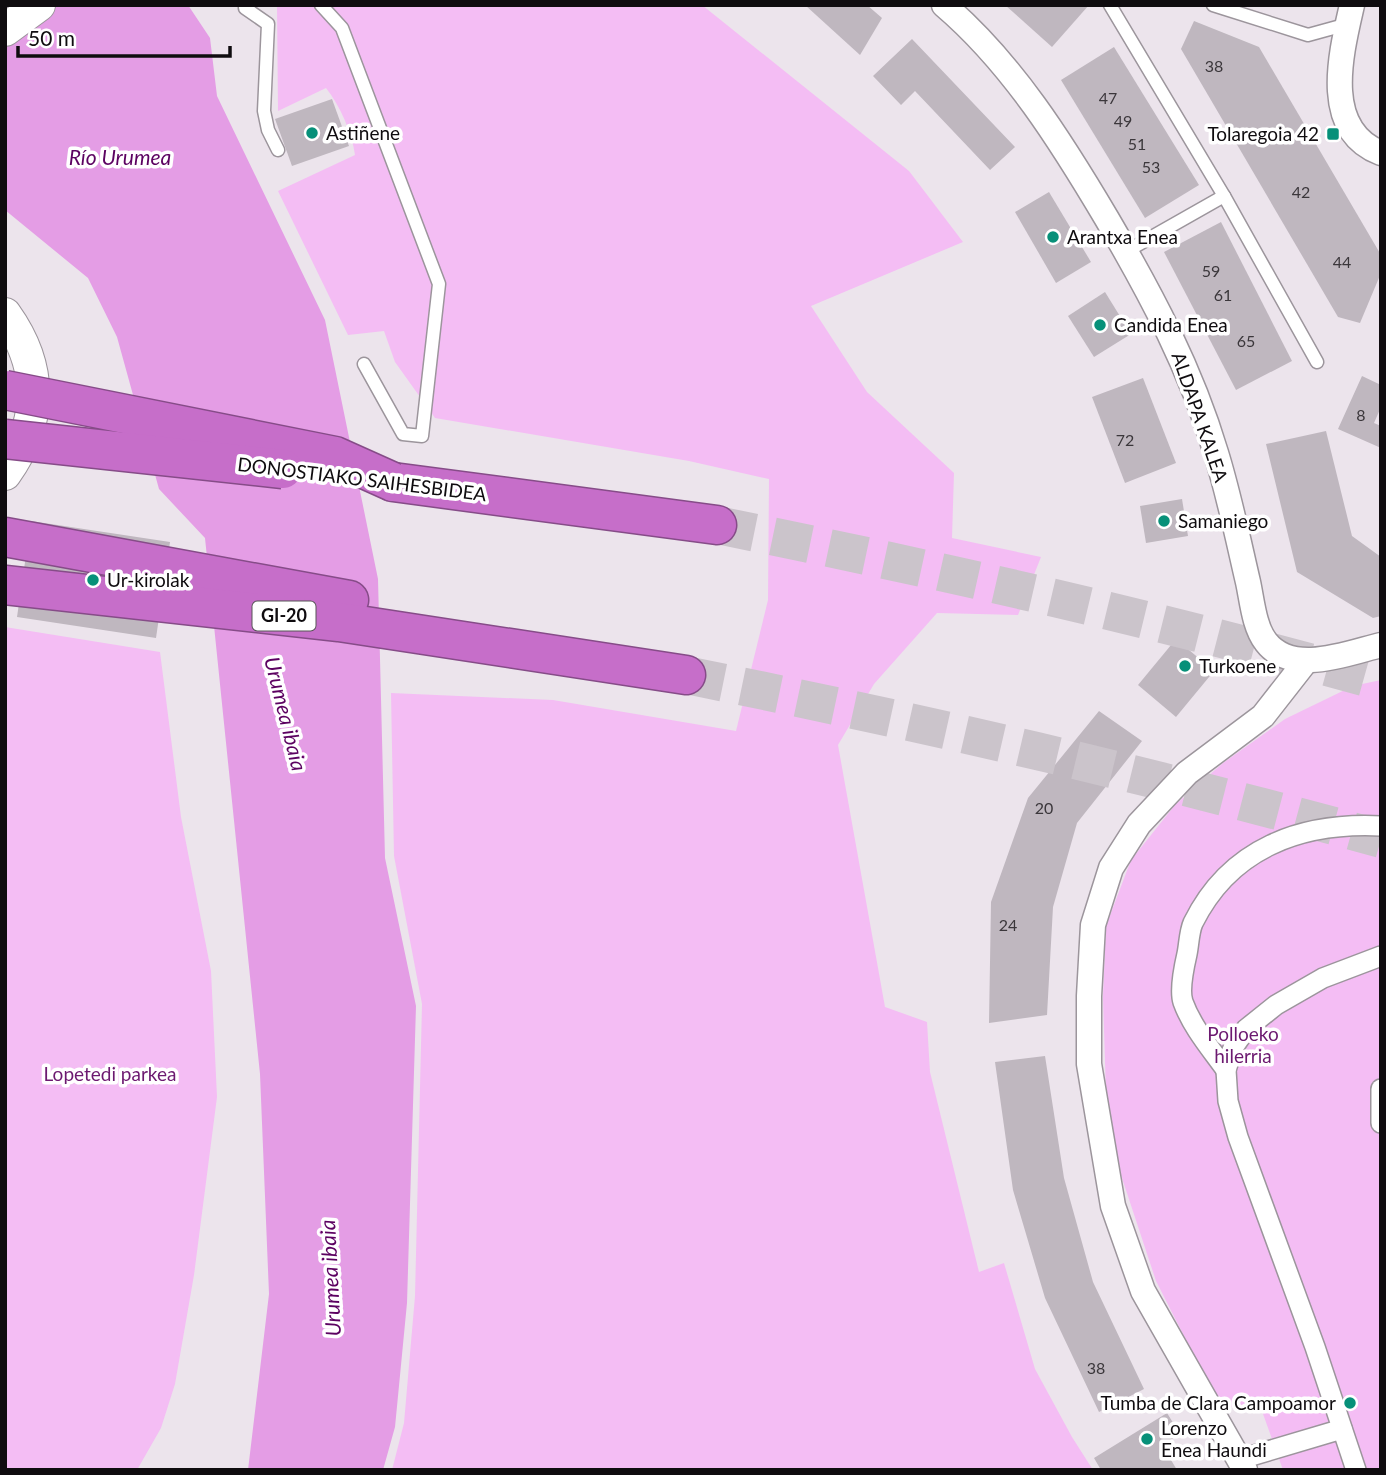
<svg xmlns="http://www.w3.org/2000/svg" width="1386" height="1475" viewBox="0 0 1386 1475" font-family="Lato,sans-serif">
<rect width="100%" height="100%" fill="#ece4ec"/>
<g fill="#f4bdf4">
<path d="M277,5H702L909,171L963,242L811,306L867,392L954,473L952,538L1041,557L1018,615L937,613L874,684L838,745L885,1007L927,1022L930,1072L979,1272L1004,1263L1035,1369L1072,1437L1093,1470H392L404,1423L415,1296L422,1004L394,856L391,693L553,700L736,731L768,600L769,479L689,461L435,418L395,362L384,331L348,335L278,191L355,155C352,132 340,106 326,88L278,111Z"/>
<path d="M5,627L160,652L181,817L211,971L217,1097L194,1275L175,1384L161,1428L137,1470H5Z"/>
<path d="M1381,680V1470H1283L1262,1411L1219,1405L1156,1281L1121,1175L1106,1093L1103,997L1106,926L1131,860L1175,805L1223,763L1285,719L1353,686Z"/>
</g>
<path fill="#e49de5" d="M5,5H188L210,38L217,96L325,320L378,579L385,858L416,1006L407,1303L395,1427L383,1470H248L269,1294L260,1074L205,538L159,489L117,337L88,278L5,210Z"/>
<g fill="#bfb7bf">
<path d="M805,5H867L882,18L860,55Z"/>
<path d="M1005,5H1089L1052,47Z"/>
<path d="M1194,21L1259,47L1381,255V273L1360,323L1338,317L1181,49Z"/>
<path d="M912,39L1015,147L990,170L915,91L901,105L873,76Z"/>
<path d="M1114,47L1199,185L1145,218L1061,80Z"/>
<path d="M332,99L349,146L292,166L275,119Z"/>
<path d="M1049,192L1091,262L1056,283L1015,212Z"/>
<path d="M1221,222L1292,361L1236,390L1164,252Z"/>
<path d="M1105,292L1131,334L1094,357L1068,316Z"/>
<path d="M1362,376L1381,385V407L1374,423L1381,426V448L1338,429Z"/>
<path d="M1143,378L1176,463L1125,483L1092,397Z"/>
<path d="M1326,431L1352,536L1381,557V616L1373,618L1297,572L1266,444Z"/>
<path d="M1182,499L1188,536L1146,543L1140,506Z"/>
<path d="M31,521L170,542L156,638L17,617Z"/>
<path d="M1176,639L1214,671L1176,717L1138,685Z"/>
<path d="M1099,711L1142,741L1077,823L1053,907L1047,1015L989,1023L991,902L1028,798Z"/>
<path d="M1045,1056L1064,1178L1093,1282L1144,1389L1099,1412L1045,1298L1013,1190L995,1062Z"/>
<path d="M1167,1413L1180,1434L1162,1445L1177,1470H1101L1094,1458Z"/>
</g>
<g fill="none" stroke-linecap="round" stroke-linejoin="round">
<g stroke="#cbc4cb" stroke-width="38" stroke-dasharray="38 19" stroke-linecap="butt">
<path d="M717,525C940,570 1162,620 1381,682"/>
<path d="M686,675C920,722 1151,775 1381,839"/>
</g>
<defs>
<g id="service">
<path d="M245,5V8L268,24L264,111L268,130L278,150"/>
<path d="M321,5L342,28L439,284L422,436L403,434L364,364"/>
<path d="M1110,5L1224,196L1317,362"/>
<path d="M1213,5L1308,35L1348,24"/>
<path d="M1127,251L1224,196"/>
</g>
<g id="pedestrian">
<path d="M1226,1070C1211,1049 1192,1027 1183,1002C1179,990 1184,967 1187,954C1189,945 1189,932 1193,923C1230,848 1301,822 1381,826"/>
<path d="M1381,1089V1123"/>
<path d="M1241,1459L1342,1429"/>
<path d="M1356,1470L1315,1347L1238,1137L1228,1101L1226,1070L1233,1048L1246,1029L1276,1005L1323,978L1381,956"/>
</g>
<g id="minor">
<path d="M944,5C1012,63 1062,143 1107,219C1151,294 1191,369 1216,453C1229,495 1238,539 1248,582C1252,600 1254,627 1266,642C1292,676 1348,653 1381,645"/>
<path d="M1352,5C1341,53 1321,130 1381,153"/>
<path d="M1245,1470L1143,1291L1113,1206L1089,1064V996L1093,925L1111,868L1139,824L1187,773L1263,716L1306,661"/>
</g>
<g id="tertiary">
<path d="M5,30L39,5"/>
<path d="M5,314C43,367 43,421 5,474"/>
</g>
<g id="motorway">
<path d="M393,482L717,525"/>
<path d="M5,537L349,600"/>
<path d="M5,585L339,622L686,675"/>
</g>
</defs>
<use href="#service" stroke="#9c959c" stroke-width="15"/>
<use href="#pedestrian" stroke="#9c959c" stroke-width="22"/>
<use href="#minor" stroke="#9c959c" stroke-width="27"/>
<use href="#tertiary" stroke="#9c959c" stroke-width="34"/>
<use href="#motorway" stroke="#864c88" stroke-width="41"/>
<use href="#service" stroke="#fff" stroke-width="12"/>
<use href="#pedestrian" stroke="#fff" stroke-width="19"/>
<use href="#minor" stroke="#fff" stroke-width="24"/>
<use href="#tertiary" stroke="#fff" stroke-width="32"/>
<use href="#motorway" stroke="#c66ec9" stroke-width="38"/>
<defs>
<g id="motorway-bridge">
<path d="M5,390L335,456L393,482"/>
<path d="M5,439L283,469"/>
</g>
</defs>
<use href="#motorway-bridge" stroke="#864c88" stroke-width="41" stroke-linecap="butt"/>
<use href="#motorway-bridge" stroke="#c66ec9" stroke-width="38"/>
</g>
<g fill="#079079" stroke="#fff" stroke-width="2.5">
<circle cx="312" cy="133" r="7"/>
<rect x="1326" y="127" width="14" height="14" rx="3.5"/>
<circle cx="1053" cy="237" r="7"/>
<circle cx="1100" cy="325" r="7"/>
<circle cx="1164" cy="521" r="7"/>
<circle cx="93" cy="580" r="7"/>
<circle cx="1185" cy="666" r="7"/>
<circle cx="1350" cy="1403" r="7"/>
<circle cx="1147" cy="1439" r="7"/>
</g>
<g text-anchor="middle" stroke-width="7" stroke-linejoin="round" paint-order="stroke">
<g font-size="16" fill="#3b373b">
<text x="1214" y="72">38</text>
<text x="1108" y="104">47</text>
<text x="1123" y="127">49</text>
<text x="1137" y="150">51</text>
<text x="1151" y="173">53</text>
<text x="1301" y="198">42</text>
<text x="1342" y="268">44</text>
<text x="1211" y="277">59</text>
<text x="1223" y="301">61</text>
<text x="1246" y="347">65</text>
<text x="1361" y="421">8</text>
<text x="1125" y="446">72</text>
<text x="1044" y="814">20</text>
<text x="1008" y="931">24</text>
<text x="1096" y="1374">38</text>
</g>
<rect fill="#fff" stroke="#575557" stroke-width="2" x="252.5" y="601.5" width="63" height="29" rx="5"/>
<g font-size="18" font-weight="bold" fill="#0f0c0f">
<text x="284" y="622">GI-20</text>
</g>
<g font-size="19" fill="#0f0c0f" stroke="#fff" text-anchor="start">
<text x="326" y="140">Astiñene</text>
<text x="1319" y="141" text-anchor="end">Tolaregoia 42</text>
<text x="1067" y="244">Arantxa Enea</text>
<text x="1114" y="332">Candida Enea</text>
<text x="1178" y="528">Samaniego</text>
<text x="107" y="587">Ur-kirolak</text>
<text x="1199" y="673">Turkoene</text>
<text x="1336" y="1410" text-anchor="end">Tumba de Clara Campoamor</text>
<text x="1161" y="1435">Lorenzo<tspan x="1161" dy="22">Enea Haundi</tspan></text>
</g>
<g font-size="19" fill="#0f0c0f" stroke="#fff">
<text transform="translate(1200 417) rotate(71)" y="7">ALDAPA KALEA</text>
<text transform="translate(362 479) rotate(7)" y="7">DONOSTIAKO SAIHESBIDEA</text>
</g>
<g font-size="19" fill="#6c1970" stroke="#fff">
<text x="1243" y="1041">Polloeko<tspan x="1243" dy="22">hilerria</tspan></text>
<text x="110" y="1081">Lopetedi parkea</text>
</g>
<g font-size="21" font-style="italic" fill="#5c0261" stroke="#fff">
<text x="120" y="165">Río Urumea</text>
<text transform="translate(285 714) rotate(76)" y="7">Urumea ibaia</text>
<text transform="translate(331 1278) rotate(-93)" y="7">Urumea ibaia</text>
</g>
</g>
<rect width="1386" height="1475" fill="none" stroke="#0f0c0f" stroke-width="14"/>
<path d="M18 46v10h212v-10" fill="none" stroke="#0f0c0f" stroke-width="3.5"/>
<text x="28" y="46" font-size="21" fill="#0f0c0f" stroke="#ffffff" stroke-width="5" paint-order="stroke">50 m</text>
</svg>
